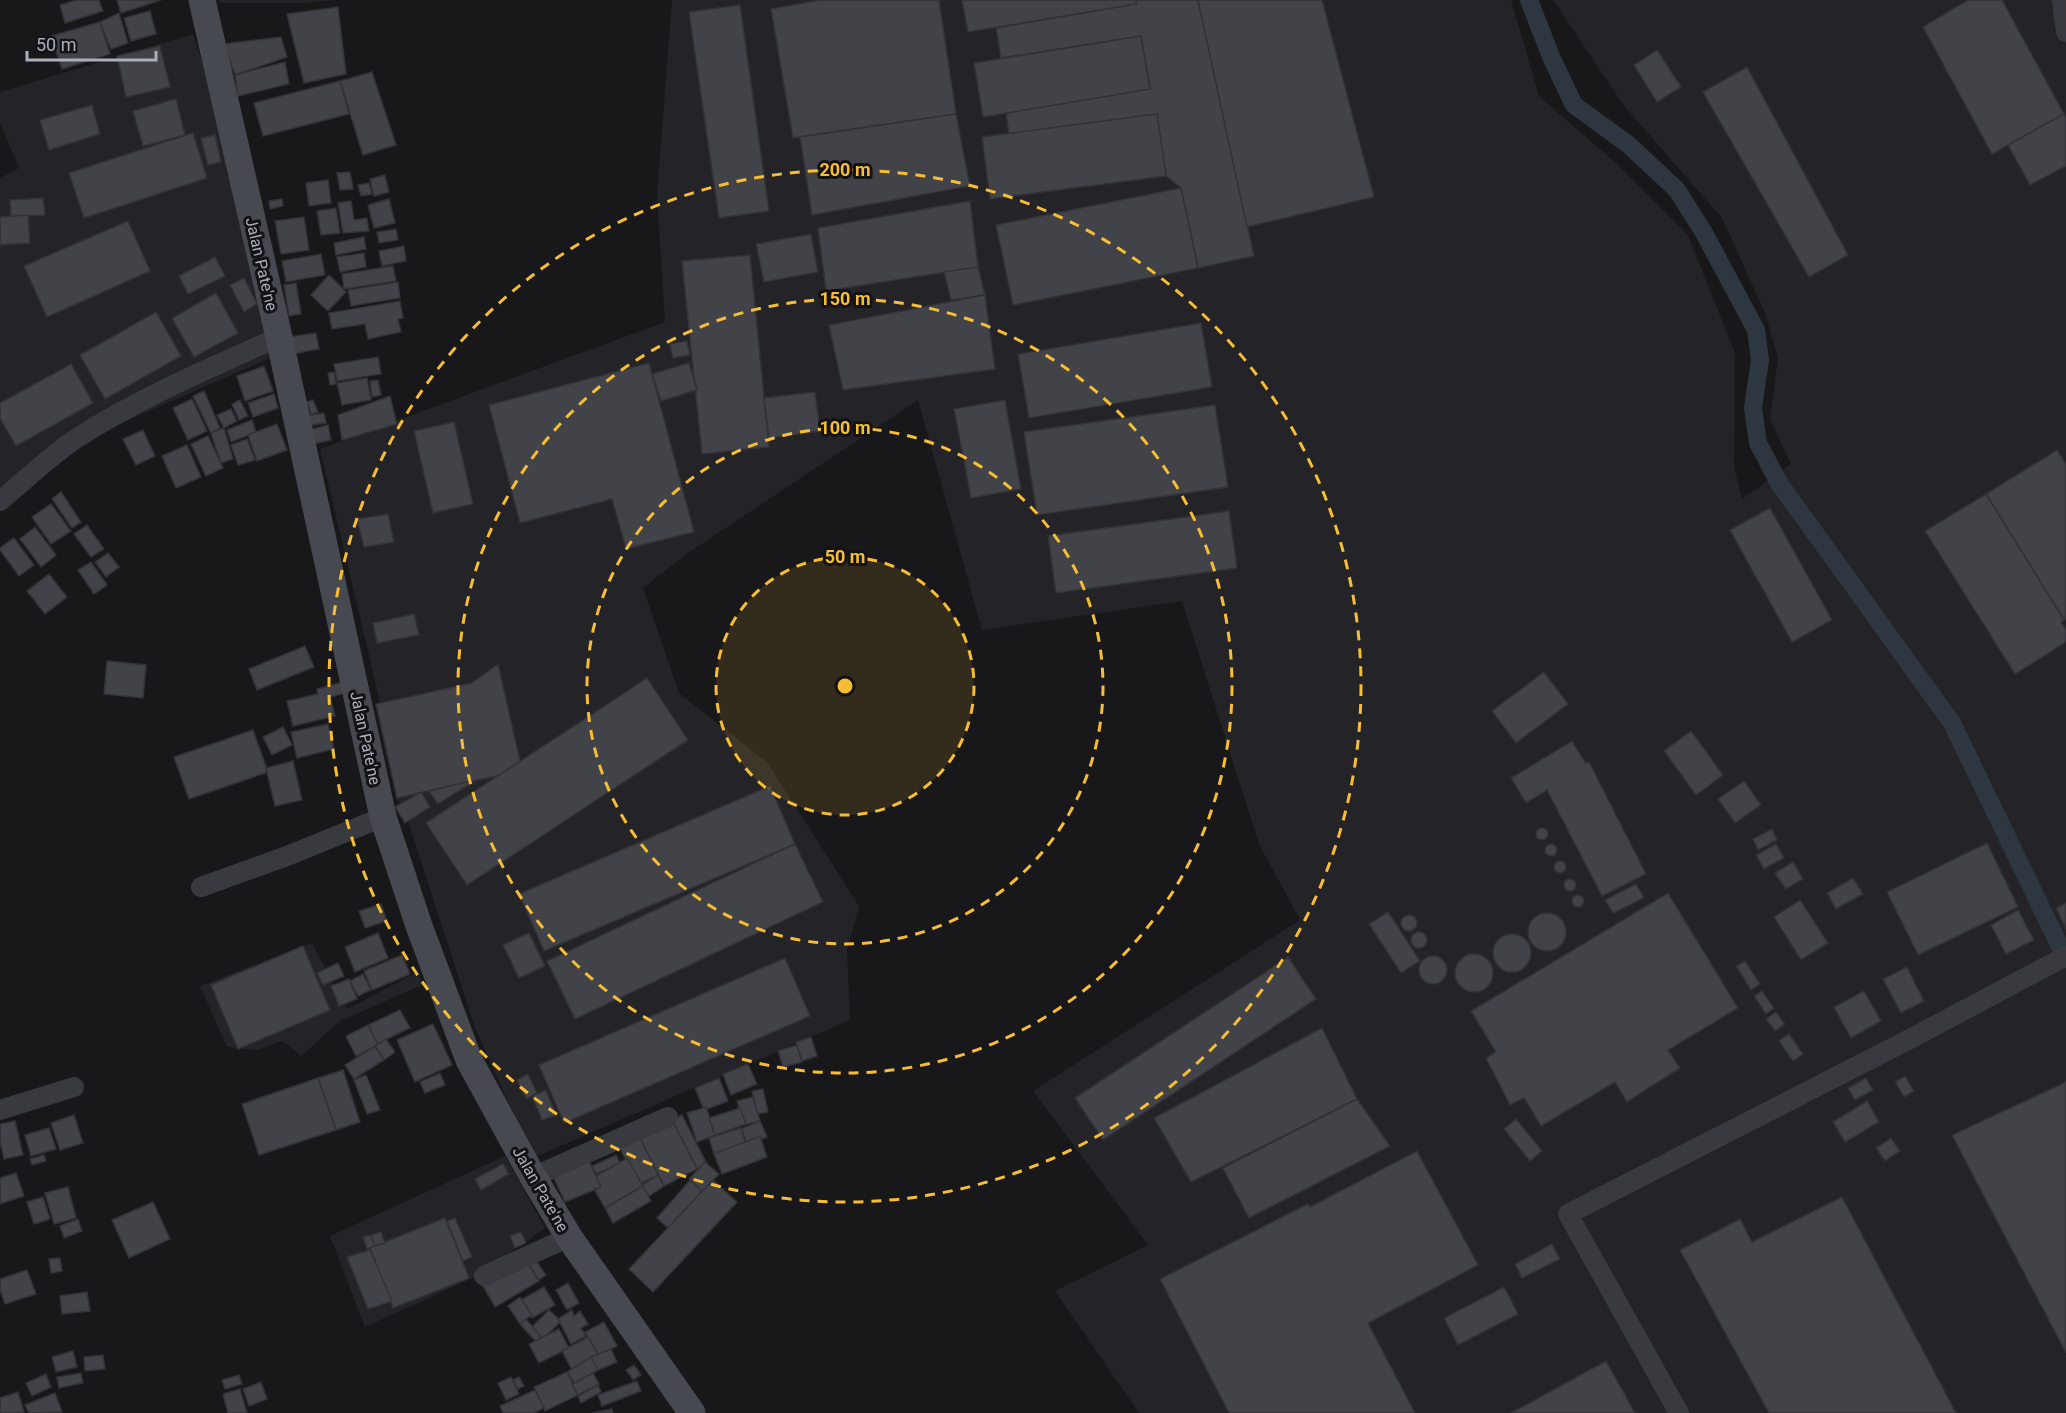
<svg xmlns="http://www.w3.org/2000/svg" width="2066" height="1413" viewBox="0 0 2066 1413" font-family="Roboto,sans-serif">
<rect width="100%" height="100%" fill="#18181b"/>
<g fill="#242428">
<path d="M220,0H336L302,3H220Z"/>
<path d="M672,0H1511L1539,96L1617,164L1688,235L1735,353L1734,467L1742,499L1791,464L1770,419L1778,358L1765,313L1722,218L1625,107L1553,0H2066V1413H1139L1055,1291L1148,1245L1033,1091L1300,920L1259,844L1182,601L982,630L918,400L688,553L643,588L679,693L767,762L859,906L847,950L850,1020L533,1158L475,1028L407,818L397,798L380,702L320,449L665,322L657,195Z"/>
<path d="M193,34L222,120L272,357L90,437L0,501V178L19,168L0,123V92Z"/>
<path d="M312,943L347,1009L418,972L422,985L340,1021L301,1056L282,1041L257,1050L227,1047L200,986Z"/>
<path d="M505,1156L545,1228L479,1275L365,1327L330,1236Z"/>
</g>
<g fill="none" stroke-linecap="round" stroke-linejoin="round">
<path stroke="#2e373f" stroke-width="18" d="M1529,0L1552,59L1574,105L1629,145L1677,190L1704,233L1756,330L1760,360L1753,408L1758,443L1779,483L1952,723L2066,959"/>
</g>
<g fill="#424348" stroke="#323237" stroke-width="1.5">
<path d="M76,0H99L103,11L65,23L60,5Z"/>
<path d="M117,0H161L121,13Z"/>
<path d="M820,0H939L956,114L793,138L771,9Z"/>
<path d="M962,0H1136L1137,4L968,32Z"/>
<path d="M1136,0H1198L1254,256L1198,268L1181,188L1166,176L1157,114L1009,134L1006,113L1150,89L1141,36L1001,58L996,28L1137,4Z"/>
<path d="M1198,0H1322L1374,197L1247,227Z"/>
<path d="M1968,0H2002L2064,114L1992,154L1923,27Z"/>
<path d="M740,5L769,211L719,218L689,12Z"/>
<path d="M338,7L346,74L304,83L287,14Z"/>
<path d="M150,11L156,34L131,41L124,18Z"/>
<path d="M119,13L128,43L111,49L100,22Z"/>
<path d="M100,22L110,54L62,69L51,36Z"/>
<path d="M1141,36L1150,89L983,117L974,63Z"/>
<path d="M281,37L287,57L235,75L224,44Z"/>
<path d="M160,46L170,87L126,97L117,56Z"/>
<path d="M1657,50L1681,87L1657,102L1634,65Z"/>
<path d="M285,62L289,84L238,96L235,75Z"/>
<path d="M1747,67L1848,255L1809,277L1703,92Z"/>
<path d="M372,72L396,145L363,155L340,81Z"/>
<path d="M340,81L349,114L263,136L254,103Z"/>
<path d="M176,99L185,135L143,146L133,111Z"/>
<path d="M92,105L100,134L49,150L40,120Z"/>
<path d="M956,114L970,186L812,215L800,137Z"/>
<path d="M1157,114L1166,176L990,199L982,137Z"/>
<path d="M2064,114L2066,118V166L2030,185L2008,145Z"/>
<path d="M193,133L207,178L84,218L69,173Z"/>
<path d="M215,135L221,162L208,165L201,138Z"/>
<path d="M350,172L353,189L340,190L337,173Z"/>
<path d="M385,175L389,192L374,196L370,179Z"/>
<path d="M328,180L331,203L309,206L306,183Z"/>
<path d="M369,183L372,194L361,196L358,185Z"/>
<path d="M1181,188L1198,268L1013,305L996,225Z"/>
<path d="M43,198L45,215L11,217L10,200Z"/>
<path d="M282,199L283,206L270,209L269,201Z"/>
<path d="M389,199L395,223L374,228L368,205Z"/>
<path d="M351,201L354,220L367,218L369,231L343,233L338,203Z"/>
<path d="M970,201L978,267L826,291L818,228Z"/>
<path d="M336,208L340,233L321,235L317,211Z"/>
<path d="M28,215L30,243L0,245V217Z"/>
<path d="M304,217L309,250L281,254L275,221Z"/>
<path d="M128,221L150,271L47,317L24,266Z"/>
<path d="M396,229L398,240L379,243L377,232Z"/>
<path d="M811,234L818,272L764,282L756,244Z"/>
<path d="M364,237L366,249L336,255L334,243Z"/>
<path d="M404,246L406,261L382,266L379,251Z"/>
<path d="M364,253L366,267L340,272L337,257Z"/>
<path d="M321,254L325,275L286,282L282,261Z"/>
<path d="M750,255L769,447L702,454L682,261Z"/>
<path d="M215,257L225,276L188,294L179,276Z"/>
<path d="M393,266L396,281L344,289L342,274Z"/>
<path d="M978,267L985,295L951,300L944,272Z"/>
<path d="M329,275L346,292L328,311L311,295Z"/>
<path d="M244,278L257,304L244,312L230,285Z"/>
<path d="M398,282L400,298L351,306L348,290Z"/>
<path d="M296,283L301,314L289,316L284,285Z"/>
<path d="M216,293L238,333L194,357L172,318Z"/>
<path d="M985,295L995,369L843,390L829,325Z"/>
<path d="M400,301L403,318L398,319L401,332L368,339L365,324L332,329L329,313Z"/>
<path d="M156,312L181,356L105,399L80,355Z"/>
<path d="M1201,323L1212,387L1029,418L1018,354Z"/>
<path d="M316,333L319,349L292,354L289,337Z"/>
<path d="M687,341L690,355L673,358L670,344Z"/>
<path d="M378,357L381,374L337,381L334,364Z"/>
<path d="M649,363L694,532L626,549L612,499L520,523L489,405Z"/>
<path d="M689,363L697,390L661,401L652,374Z"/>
<path d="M71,364L93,403L16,446L0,418V403Z"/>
<path d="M264,366L273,391L245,401L237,376Z"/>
<path d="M334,372L336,384L330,385L328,373Z"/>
<path d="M367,378L371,400L342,405L337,383Z"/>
<path d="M378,380L381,395L372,397L370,381Z"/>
<path d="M204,391L220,428L211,433L193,396Z"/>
<path d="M815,392L820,431L769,438L764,398Z"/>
<path d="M274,394L278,408L253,417L248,403Z"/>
<path d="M390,396L397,424L342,440L338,415Z"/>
<path d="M192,399L207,431L188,440L173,408Z"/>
<path d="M240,400L248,416L239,420L232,404Z"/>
<path d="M313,400L318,412L311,414L307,402Z"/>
<path d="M1005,400L1021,489L971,498L954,409Z"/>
<path d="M1215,405L1228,487L1037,515L1024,432Z"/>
<path d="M231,409L237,421L224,428L217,415Z"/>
<path d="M324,413L326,423L305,426L303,416Z"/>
<path d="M252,420L256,432L231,442L227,430Z"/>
<path d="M454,422L473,504L433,513L414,431Z"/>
<path d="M277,424L287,450L257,461L248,435Z"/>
<path d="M328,425L331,440L313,444L309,430Z"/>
<path d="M224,428L233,459L221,463L211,433Z"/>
<path d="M143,430L155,456L136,465L123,439Z"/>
<path d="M208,436L223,468L206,476L191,444Z"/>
<path d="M247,439L255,460L238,465L231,445Z"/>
<path d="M187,445L201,477L176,488L162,456Z"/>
<path d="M2057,450L2066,464V619L2064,620L1986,494Z"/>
<path d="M61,492L81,522L72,528L52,499Z"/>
<path d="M1986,494L2064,620L2061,622L2066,630V642L2015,674L1925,531Z"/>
<path d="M51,504L71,531L51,544L32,517Z"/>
<path d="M1770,508L1832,620L1792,642L1730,530Z"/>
<path d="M1229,511L1237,568L1056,593L1048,536Z"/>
<path d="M388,514L394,542L364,547L357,519Z"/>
<path d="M87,525L104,549L91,557L74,534Z"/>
<path d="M35,527L56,555L41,567L20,539Z"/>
<path d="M14,538L34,565L19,576L0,550V548Z"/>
<path d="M108,553L119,567L106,577L95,562Z"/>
<path d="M91,562L107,585L94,594L78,570Z"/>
<path d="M49,574L67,597L45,614L27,591Z"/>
<path d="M414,614L419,635L377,643L373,623Z"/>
<path d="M305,646L314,667L257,690L249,669Z"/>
<path d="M107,661L146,665L143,698L104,694Z"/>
<path d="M498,664L522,770L397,798L376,704L472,683Z"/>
<path d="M1544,672L1568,704L1516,743L1492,711Z"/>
<path d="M647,678L688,740L467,885L426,823Z"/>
<path d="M343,682L346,693L330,697L335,716L293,726L287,701L318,694L317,689Z"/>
<path d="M328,724L334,749L297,758L291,732Z"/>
<path d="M283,727L292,745L272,755L263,737Z"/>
<path d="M253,730L268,772L189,799L174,757Z"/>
<path d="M1691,731L1723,775L1696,795L1664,751Z"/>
<path d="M1572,741L1586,764L1589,762L1646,874L1602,896L1547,790L1526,803L1511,778Z"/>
<path d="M293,761L302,800L275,806L266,768Z"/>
<path d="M476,780L438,804L429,791Z"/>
<path d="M1744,781L1761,805L1735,823L1718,799Z"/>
<path d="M770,786L795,844L544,951L519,894Z"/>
<path d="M421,792L430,807L405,823L395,807Z"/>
<circle cx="1542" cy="834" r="6"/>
<path d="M1772,829L1777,840L1758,850L1753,839Z"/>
<path d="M1987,843L2018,907L1918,955L1887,892Z"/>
<circle cx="1551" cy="850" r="6"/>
<path d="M795,844L823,902L575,1019L547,961Z"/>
<path d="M1776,844L1784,858L1764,869L1756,855Z"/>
<circle cx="1560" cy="867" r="6"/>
<path d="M1793,862L1803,879L1786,889L1775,873Z"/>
<path d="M1853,878L1863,894L1836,909L1827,893Z"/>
<circle cx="1570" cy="885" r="6"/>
<path d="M1636,884L1644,898L1613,913L1605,900Z"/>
<path d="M1668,893L1738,1008L1668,1050L1680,1068L1627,1102L1615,1082L1541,1126L1524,1098L1510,1105L1486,1058L1496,1052L1471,1011Z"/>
<circle cx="1578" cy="901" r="6"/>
<path d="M1800,900L1828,943L1801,960L1774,917Z"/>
<path d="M2066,903V929L2056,908Z"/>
<path d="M381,904L387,921L365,928L359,911Z"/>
<path d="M2018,910L2034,940L2006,954L1991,925Z"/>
<path d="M1388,912L1420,961L1401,973L1369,924Z"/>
<circle cx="1547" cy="932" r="19"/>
<circle cx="1409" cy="923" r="8"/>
<circle cx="1419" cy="940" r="8"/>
<path d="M378,933L388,958L355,972L345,947Z"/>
<path d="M529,933L545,966L519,978L503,945Z"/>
<circle cx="1512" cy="953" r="19"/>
<path d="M303,946L330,1010L238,1049L211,985Z"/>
<circle cx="1474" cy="973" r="19"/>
<path d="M402,955L410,974L372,990L364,971Z"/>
<circle cx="1433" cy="970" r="14"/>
<path d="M1288,957L1316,999L1103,1140L1075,1098Z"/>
<path d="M785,958L810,1016L564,1123L539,1065Z"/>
<path d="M1745,961L1760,984L1751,990L1736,966Z"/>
<path d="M338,963L344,976L323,985L317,973Z"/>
<path d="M1907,967L1924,1001L1901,1013L1883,979Z"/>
<path d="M363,974L371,990L358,996L350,981Z"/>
<path d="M349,979L357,999L339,1006L331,986Z"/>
<path d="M1762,991L1774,1008L1766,1014L1754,996Z"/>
<path d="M1864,991L1881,1021L1851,1038L1834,1007Z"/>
<path d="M400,1010L410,1028L377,1044L368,1025Z"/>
<path d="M1776,1012L1785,1024L1775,1031L1766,1019Z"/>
<path d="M433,1024L452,1065L415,1082L397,1040Z"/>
<path d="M368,1025L378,1045L356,1056L346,1036Z"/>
<path d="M1322,1028L1357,1099L1191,1182L1154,1118Z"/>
<path d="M1789,1034L1803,1054L1793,1061L1779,1041Z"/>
<path d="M811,1037L817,1056L802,1061L796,1042Z"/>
<path d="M386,1039L395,1052L384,1060L375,1046Z"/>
<path d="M797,1045L802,1062L783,1067L778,1051Z"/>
<path d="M375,1046L384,1060L354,1079L345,1065Z"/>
<path d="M748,1064L757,1084L731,1095L723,1074Z"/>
<path d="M343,1070L360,1122L336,1130L318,1078Z"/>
<path d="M440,1073L445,1085L425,1093L420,1082Z"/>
<path d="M528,1074L537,1093L526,1099L517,1080Z"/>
<path d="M366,1075L380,1110L367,1114L354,1080Z"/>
<path d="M1905,1076L1914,1091L1904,1097L1895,1082Z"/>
<path d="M318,1078L336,1130L259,1155L242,1104Z"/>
<path d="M719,1078L728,1101L704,1110L695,1088Z"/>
<path d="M1866,1078L1873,1090L1855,1100L1848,1088Z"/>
<path d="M2066,1082V1353L1952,1135Z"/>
<path d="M763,1089L768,1112L757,1114L752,1091Z"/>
<path d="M546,1090L556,1115L542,1120L532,1096Z"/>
<path d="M753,1097L760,1121L744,1125L737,1101Z"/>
<path d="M1357,1099L1390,1146L1249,1218L1223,1168Z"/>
<path d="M1867,1101L1879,1122L1845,1142L1833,1122Z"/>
<path d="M706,1107L716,1135L697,1142L687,1113Z"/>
<path d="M740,1108L746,1124L715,1135L709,1118Z"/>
<path d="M74,1115L83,1143L60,1150L51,1123Z"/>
<path d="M682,1115L707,1164L697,1169L672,1120Z"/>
<path d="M1516,1119L1542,1151L1530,1161L1504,1129Z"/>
<path d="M672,1120L697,1169L664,1186L639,1136Z"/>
<path d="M15,1121L23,1155L4,1159L0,1141V1124Z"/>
<path d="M760,1121L767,1137L748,1145L741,1129Z"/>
<path d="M49,1128L56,1149L31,1156L25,1135Z"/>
<path d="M741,1128L746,1144L714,1154L709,1138Z"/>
<path d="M639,1136L658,1175L638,1185L619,1146Z"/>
<path d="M760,1136L767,1157L722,1174L714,1154Z"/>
<path d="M1891,1138L1900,1151L1885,1161L1876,1148Z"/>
<path d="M1417,1151L1478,1265L1368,1323L1415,1413H1229L1160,1279L1308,1204L1310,1207Z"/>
<path d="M44,1155L46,1161L32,1165L30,1159Z"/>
<path d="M616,1155L620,1163L596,1174L592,1166Z"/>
<path d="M627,1158L643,1186L605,1208L589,1180Z"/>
<path d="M589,1161L601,1187L565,1202L553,1176Z"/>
<path d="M705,1162L719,1174L702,1192L689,1179Z"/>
<path d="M503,1164L509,1174L481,1190L475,1179Z"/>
<path d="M16,1173L24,1196L0,1204V1178Z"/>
<path d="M658,1175L664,1186L649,1196L642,1185Z"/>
<path d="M690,1180L702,1191L669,1229L657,1218Z"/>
<path d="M713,1180L737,1202L653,1292L629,1269Z"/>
<path d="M643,1186L651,1201L613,1223L605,1208Z"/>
<path d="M68,1187L76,1218L54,1224L45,1193Z"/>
<path d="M43,1197L50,1219L34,1224L27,1202Z"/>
<path d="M1842,1197L1956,1413H1769L1680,1250L1740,1219L1752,1242Z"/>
<path d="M153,1202L170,1239L129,1258L112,1220Z"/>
<path d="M445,1218L469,1278L393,1308L370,1248Z"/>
<path d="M455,1218L472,1257L463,1261L447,1221Z"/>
<path d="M78,1219L82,1231L64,1238L60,1226Z"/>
<path d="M381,1232L385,1243L375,1246L371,1235Z"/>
<path d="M521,1232L526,1243L515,1248L510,1236Z"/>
<path d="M371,1235L375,1246L367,1249L363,1237Z"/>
<path d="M1552,1244L1560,1259L1522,1278L1515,1264Z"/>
<path d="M370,1250L392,1301L368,1309L347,1257Z"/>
<path d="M60,1258L62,1271L51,1273L49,1259Z"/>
<path d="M526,1259L539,1281L495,1307L482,1284Z"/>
<path d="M536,1261L546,1275L539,1280L529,1265Z"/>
<path d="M27,1270L36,1294L5,1304L0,1290V1279Z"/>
<path d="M568,1283L579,1303L567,1310L556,1290Z"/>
<path d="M544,1287L555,1305L532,1318L521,1300Z"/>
<path d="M1504,1287L1518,1314L1458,1345L1444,1318Z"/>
<path d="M87,1292L90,1311L62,1314L60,1296Z"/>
<path d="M520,1297L532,1315L520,1324L508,1306Z"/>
<path d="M549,1310L561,1321L543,1339L532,1327Z"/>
<path d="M572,1310L574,1316L580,1311L588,1324L581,1328L586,1336L571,1344L558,1319Z"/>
<path d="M526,1319L543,1339L538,1344L520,1324Z"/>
<path d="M604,1322L617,1346L599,1356L585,1332Z"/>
<path d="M559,1329L569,1348L539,1363L529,1344Z"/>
<path d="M588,1337L599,1356L572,1370L562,1351Z"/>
<path d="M611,1349L617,1362L596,1371L591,1357Z"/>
<path d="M73,1351L77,1367L56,1372L52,1357Z"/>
<path d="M103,1355L105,1369L85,1371L84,1357Z"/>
<path d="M591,1357L598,1370L575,1384L567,1372Z"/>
<path d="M1606,1361L1635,1413H1511Z"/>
<path d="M634,1365L641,1375L633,1380L626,1370Z"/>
<path d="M567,1372L578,1395L545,1411L534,1387Z"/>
<path d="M81,1373L83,1383L59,1388L57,1377Z"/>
<path d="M593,1373L599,1384L578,1395L572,1384Z"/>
<path d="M46,1374L51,1387L32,1396L26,1383Z"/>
<path d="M239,1375L242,1384L225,1389L222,1380Z"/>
<path d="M511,1377L519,1394L506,1400L498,1383Z"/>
<path d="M519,1377L524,1386L518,1389L513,1380Z"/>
<path d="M637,1381L641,1391L602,1406L598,1395Z"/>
<path d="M261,1382L267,1399L249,1406L243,1389Z"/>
<path d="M598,1385L601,1392L581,1403L578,1396Z"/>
<path d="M240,1389L247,1413H228L223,1394Z"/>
<path d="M535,1390L544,1408L534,1413H503L500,1406Z"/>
<path d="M18,1392L24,1412L0,1413V1398Z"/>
<path d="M55,1393L62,1412L29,1413L25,1405Z"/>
<path d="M612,1409L613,1413H592Z"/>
</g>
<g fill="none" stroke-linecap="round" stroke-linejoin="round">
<g stroke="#393a40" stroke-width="20">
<path d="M2062,0L2066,32"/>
<path d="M0,501C24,481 48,458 74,440C138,398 210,368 279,337"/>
<path d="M201,887L287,856L383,817"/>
<path d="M0,1110L74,1087"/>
<path d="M533,1177L668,1117"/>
<path d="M484,1276L569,1237"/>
<path d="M1679,1413L1568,1214L1906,1041L2066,956"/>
</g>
<path stroke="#474950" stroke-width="27" d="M202,0L279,337L383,817L419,926L469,1060L533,1177L569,1237L692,1413"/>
</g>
<circle cx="845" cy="686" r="129" fill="#f7bd34" fill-opacity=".12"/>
<g fill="none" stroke="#f7bd34" stroke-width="3" stroke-dasharray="10 8">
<circle cx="845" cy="686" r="129"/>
<circle cx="845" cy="686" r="258"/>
<circle cx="845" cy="686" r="387"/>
<circle cx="845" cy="686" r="516"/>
</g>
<g text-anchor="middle" stroke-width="6" stroke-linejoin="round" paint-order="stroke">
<g font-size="16" fill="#aaafbb" stroke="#131316">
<text transform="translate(262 264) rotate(77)" y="6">Jalan Pate'ne</text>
<text transform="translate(366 738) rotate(78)" y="6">Jalan Pate'ne</text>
<text transform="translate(541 1189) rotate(60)" y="6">Jalan Pate'ne</text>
</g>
</g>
<circle cx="845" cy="686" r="9" fill="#f7bd34" stroke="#131316" stroke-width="3"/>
<g font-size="18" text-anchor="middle" font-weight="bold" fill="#f7bd34" stroke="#131316" stroke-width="6" stroke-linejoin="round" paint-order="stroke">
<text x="845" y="176">200 m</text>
<text x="845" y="305">150 m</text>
<text x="845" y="434">100 m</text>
<text x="845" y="563">50 m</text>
</g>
<path d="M27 51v9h129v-9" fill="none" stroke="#aaafbb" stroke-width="3"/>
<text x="36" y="51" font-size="18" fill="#aaafbb" stroke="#131316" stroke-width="4.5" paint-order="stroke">50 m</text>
</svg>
